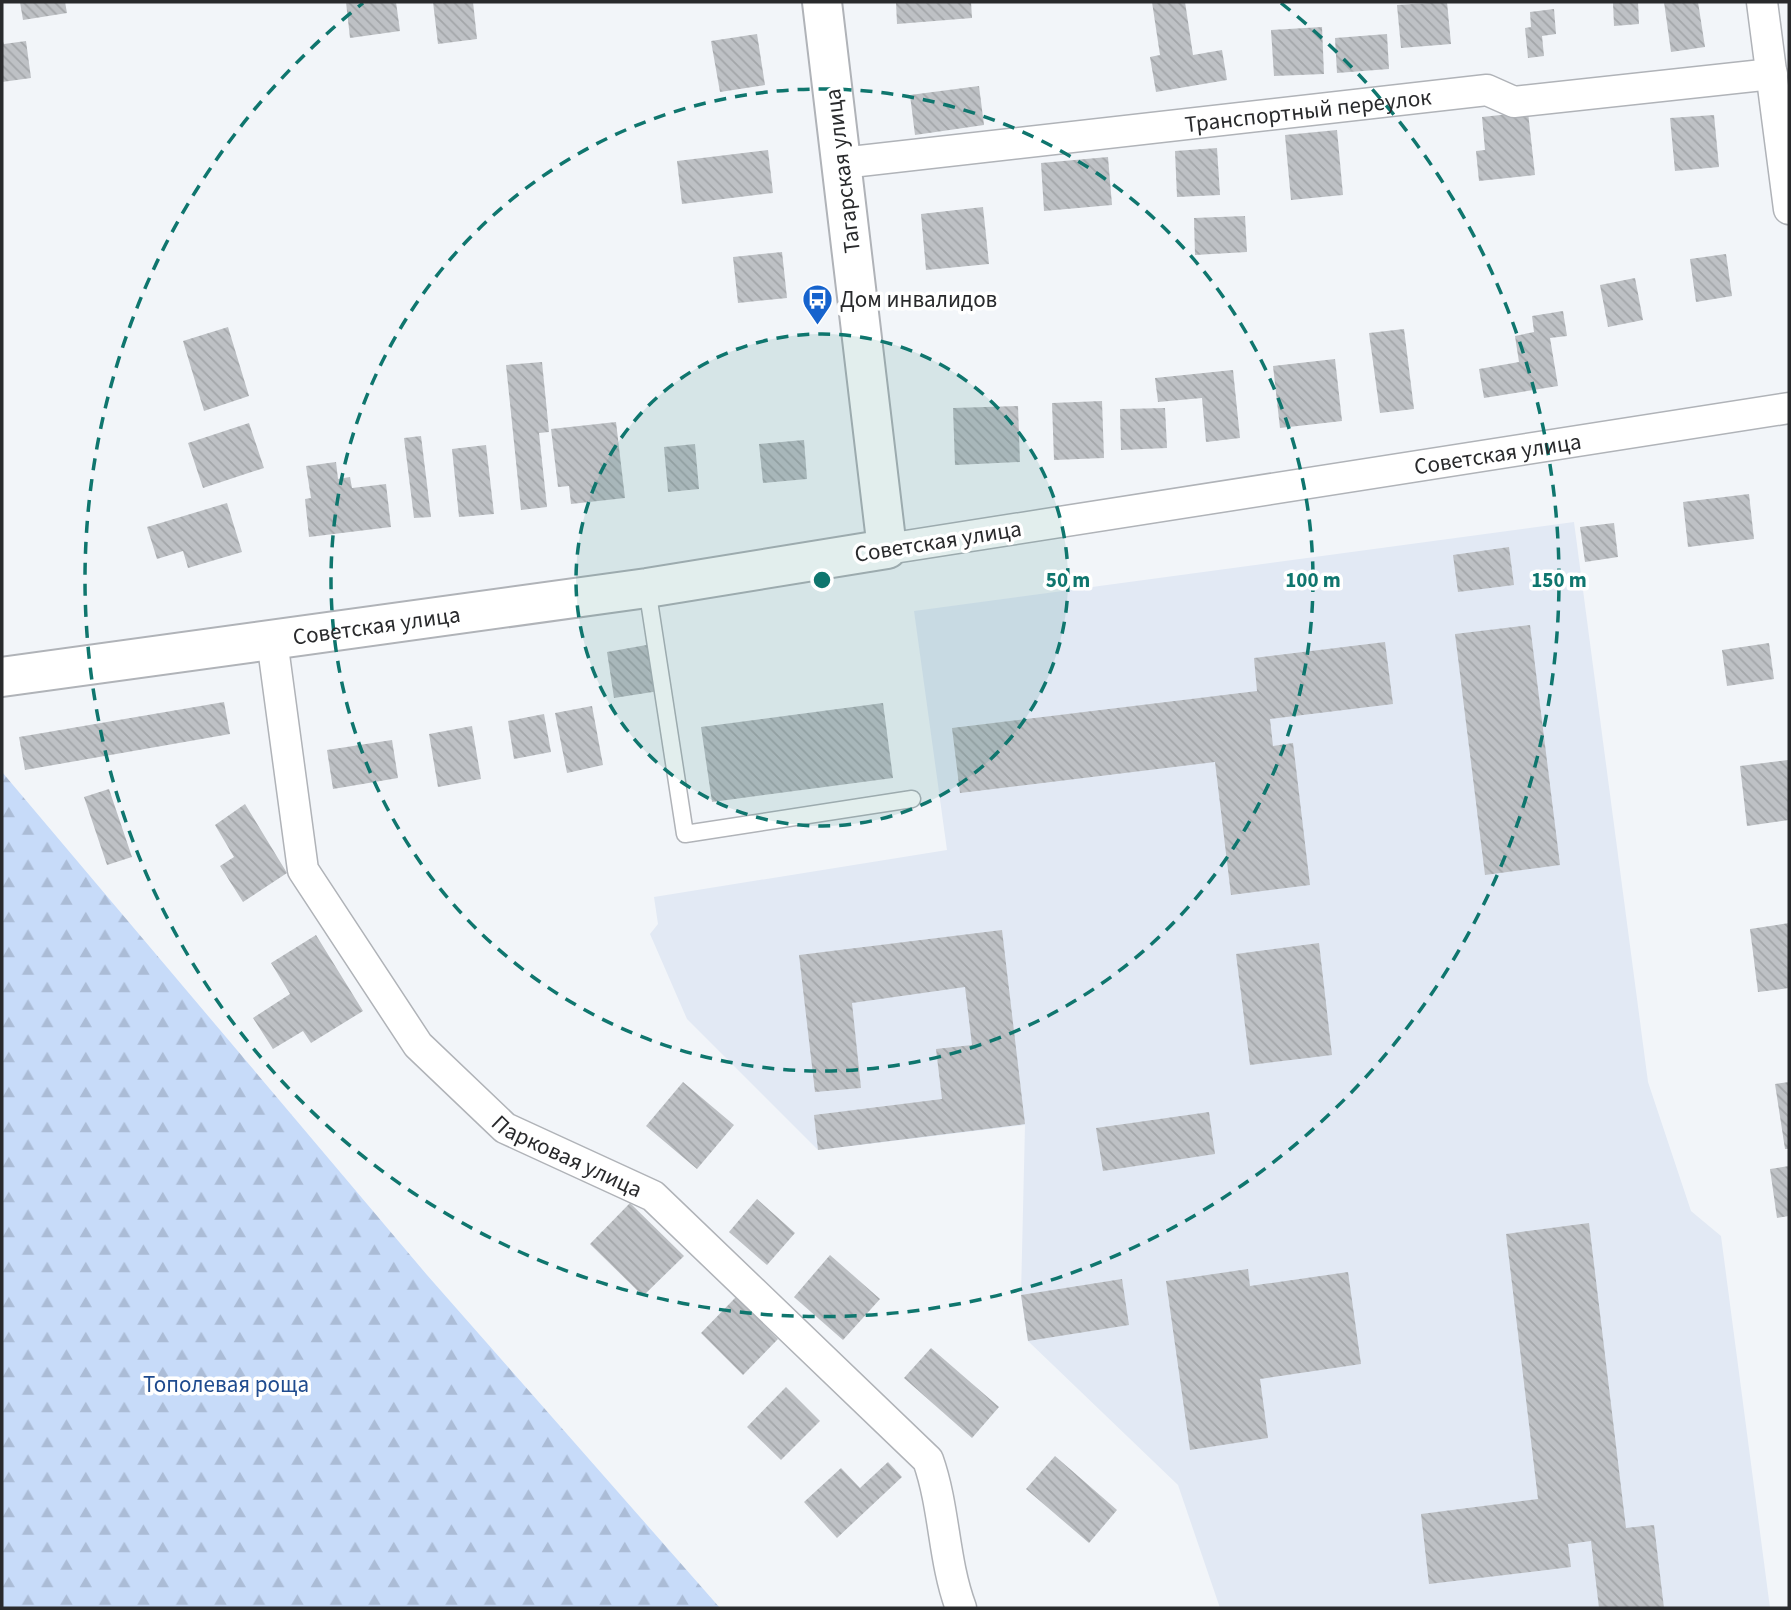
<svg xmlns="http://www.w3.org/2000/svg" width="1791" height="1610" viewBox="0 0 1791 1610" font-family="'Source Sans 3',sans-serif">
<defs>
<pattern id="forest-firs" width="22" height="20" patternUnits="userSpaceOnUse" patternTransform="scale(1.75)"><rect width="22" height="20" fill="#c7dbf9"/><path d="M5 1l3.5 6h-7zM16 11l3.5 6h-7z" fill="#abbcd6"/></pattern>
<pattern id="building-back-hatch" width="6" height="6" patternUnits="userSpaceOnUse" patternTransform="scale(1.75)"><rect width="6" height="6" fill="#bec1c5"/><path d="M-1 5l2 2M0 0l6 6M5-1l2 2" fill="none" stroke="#a3a6a9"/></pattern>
</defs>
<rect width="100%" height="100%" fill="#f2f5f9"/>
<path fill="#e2e9f4" d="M1574,522L1648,1082L1691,1211L1721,1236L1770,1608H1220L1178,1485L1028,1341L1021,1295L1025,1125L818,1150L687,1019L650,934L658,924L654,897L947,850L914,611Z"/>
<path fill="url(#forest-firs)" d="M2,772L427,1275L720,1608H2Z"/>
<g fill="url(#building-back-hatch)">
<path d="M20,2H65L67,13L23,20Z"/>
<path d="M346,2H396L400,31L350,38Z"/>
<path d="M433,2H473L477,39L438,44Z"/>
<path d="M896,2H971L972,18L897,24Z"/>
<path d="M1152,2H1185L1193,55L1222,50L1227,80L1156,92L1150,57L1160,55Z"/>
<path d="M1447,2L1451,44L1401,48L1397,5Z"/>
<path d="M1613,2H1638L1639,24L1614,26Z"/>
<path d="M1664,2H1698L1705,47L1671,52Z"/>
<path d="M1554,9L1556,34L1542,36L1544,56L1528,58L1525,28L1531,27L1530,12Z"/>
<path d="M1322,27L1324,74L1274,76L1271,30Z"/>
<path d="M757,34L765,85L720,92L711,41Z"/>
<path d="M1387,34L1389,69L1337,73L1335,38Z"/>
<path d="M2,39L4,44L26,41L31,78L2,82Z"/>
<path d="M979,86L984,125L915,135L910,95Z"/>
<path d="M1528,112L1535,175L1479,181L1476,151L1485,150L1482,117Z"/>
<path d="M1714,115L1719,167L1675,171L1670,118Z"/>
<path d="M1337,130L1343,195L1291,200L1285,135Z"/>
<path d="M1217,148L1220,195L1177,197L1175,151Z"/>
<path d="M768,150L773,193L682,204L677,161Z"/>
<path d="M1108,157L1112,205L1044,211L1041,163Z"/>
<path d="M983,207L989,264L926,270L921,214Z"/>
<path d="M1245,216L1247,252L1195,255L1194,218Z"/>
<path d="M782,252L787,298L738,303L733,257Z"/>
<path d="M1726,254L1732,296L1696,302L1690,259Z"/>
<path d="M1635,278L1643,320L1608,327L1600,285Z"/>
<path d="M1563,311L1567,336L1550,338L1558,386L1484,398L1479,369L1519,362L1515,336L1534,332L1532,316Z"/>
<path d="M228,327L249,396L204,411L183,341Z"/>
<path d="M1404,329L1414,409L1380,413L1369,333Z"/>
<path d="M1335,359L1342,421L1280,428L1273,366Z"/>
<path d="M542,362L549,432L539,433L547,507L521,510L506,365Z"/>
<path d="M1233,370L1240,438L1206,442L1202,398L1158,402L1155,378Z"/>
<path d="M1102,401L1104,458L1054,460L1052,403Z"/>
<path d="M1018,406L1020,462L955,465L953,408Z"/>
<path d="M1165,408L1167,448L1121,450L1120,409Z"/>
<path d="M616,422L625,498L571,504L569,486L558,487L551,429Z"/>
<path d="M249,423L264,468L203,488L188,443Z"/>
<path d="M421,436L431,517L414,518L404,438Z"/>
<path d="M804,440L807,479L763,483L759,444Z"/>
<path d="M695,444L699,489L668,492L664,447Z"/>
<path d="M486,445L494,514L459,517L452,449Z"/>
<path d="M336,462L338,479L350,477L352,488L386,484L391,527L309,537L305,499L311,498L306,466Z"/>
<path d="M1749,494L1754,539L1688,547L1683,502Z"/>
<path d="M227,503L242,552L188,568L183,551L157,559L147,527Z"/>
<path d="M1614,523L1618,557L1585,562L1580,527Z"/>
<path d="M1509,547L1514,585L1458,592L1453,555Z"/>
<path d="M1530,625L1560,865L1485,875L1455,634Z"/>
<path d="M1385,642L1393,704L1270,719L1273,746L1293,743L1310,885L1231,895L1215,762L960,793L952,728L1257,691L1254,658Z"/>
<path d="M1769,643L1774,679L1727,686L1722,650Z"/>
<path d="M652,644L659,691L614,698L607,652Z"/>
<path d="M224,702L230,734L25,770L19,737Z"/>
<path d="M883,703L893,778L712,802L701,727Z"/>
<path d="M592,706L603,765L567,773L555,713Z"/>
<path d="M544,714L551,752L514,759L508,721Z"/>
<path d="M472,726L481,779L438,787L429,734Z"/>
<path d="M392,740L398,778L333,789L327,750Z"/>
<path d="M1788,760L1789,820L1747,826L1740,766Z"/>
<path d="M109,789L132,857L107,865L84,797Z"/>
<path d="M245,804L287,873L243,902L220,866L234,857L215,825Z"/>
<path d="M1789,923V988L1758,992L1750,929Z"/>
<path d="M1002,930L1025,1124L818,1150L814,1115L942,1099L936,1049L972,1045L965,987L852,1003L861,1088L815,1092L799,955Z"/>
<path d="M316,935L363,1011L311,1043L303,1031L273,1049L253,1018L290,994L271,963Z"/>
<path d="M1319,943L1332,1055L1250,1065L1236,954Z"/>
<path d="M683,1082L734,1125L697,1169L646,1126Z"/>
<path d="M1789,1082V1149H1785L1775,1084Z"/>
<path d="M1209,1112L1215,1154L1103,1171L1096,1128Z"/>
<path d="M1789,1166V1216L1777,1218L1770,1169Z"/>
<path d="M757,1199L795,1233L767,1265L729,1232Z"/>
<path d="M630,1203L684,1256L643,1296L590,1244Z"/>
<path d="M1589,1223L1626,1528L1654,1525L1664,1608H1599L1591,1541L1568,1544L1571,1567L1429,1584L1421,1514L1538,1499L1506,1234Z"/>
<path d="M830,1255L880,1299L843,1340L794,1297Z"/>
<path d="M1248,1269L1250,1286L1348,1272L1361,1364L1260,1379L1268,1438L1190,1450L1166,1281Z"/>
<path d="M1122,1279L1129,1325L1028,1341L1021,1295Z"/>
<path d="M736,1297L778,1339L743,1375L701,1333Z"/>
<path d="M931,1348L999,1407L972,1438L904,1378Z"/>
<path d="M786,1387L820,1421L781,1460L747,1427Z"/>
<path d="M1055,1456L1117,1510L1089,1543L1026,1489Z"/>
<path d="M888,1462L902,1477L837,1538L804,1502L841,1468L860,1488Z"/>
</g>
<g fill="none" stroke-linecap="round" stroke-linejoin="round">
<defs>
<path id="service" d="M647,588L685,834L912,799"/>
<g id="minor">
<path d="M1762,2L1789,209"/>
<path id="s1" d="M842,163L1487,90L1514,102L1772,74"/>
<path id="s2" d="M887,549L1789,408"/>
<path id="s3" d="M272,640L303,870L418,1045L505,1128L653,1196L928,1460C945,1508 943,1560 961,1608"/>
</g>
<g id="tertiary">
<path id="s4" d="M2,677L647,588L887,549L822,2"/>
</g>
</defs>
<use href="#service" stroke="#b0b3b8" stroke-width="19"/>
<use href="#minor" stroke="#b0b3b8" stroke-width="33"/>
<use href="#tertiary" stroke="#b0b3b8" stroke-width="42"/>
<use href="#service" stroke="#fff" stroke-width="16"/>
<use href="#minor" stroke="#fff" stroke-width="30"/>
<use href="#tertiary" stroke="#fff" stroke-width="38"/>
</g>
<circle cx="822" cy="580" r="246" fill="#0f766e" fill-opacity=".12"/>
<g fill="none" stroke="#0f766e" stroke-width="3.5" stroke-dasharray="12 9">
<circle cx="822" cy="580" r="246"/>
<circle cx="822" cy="580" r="491"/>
<path d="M1281 3A737 737 0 1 1 363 3"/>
</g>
<defs>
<symbol id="bus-pin" viewBox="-11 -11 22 30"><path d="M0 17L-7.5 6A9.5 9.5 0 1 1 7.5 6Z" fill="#1663cd" stroke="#fff"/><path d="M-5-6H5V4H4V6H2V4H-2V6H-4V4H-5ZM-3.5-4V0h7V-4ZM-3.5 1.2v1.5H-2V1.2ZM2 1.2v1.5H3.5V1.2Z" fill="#fff"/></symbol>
</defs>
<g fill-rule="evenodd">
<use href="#bus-pin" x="800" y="282" width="35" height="47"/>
</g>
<g text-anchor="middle" stroke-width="7" stroke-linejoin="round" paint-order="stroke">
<g font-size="23" fill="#292a2c" stroke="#fff">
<text dy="8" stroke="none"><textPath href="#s1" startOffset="469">Транспортный переулок</textPath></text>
<text transform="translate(842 171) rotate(-97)" y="8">Тагарская улица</text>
<text dy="8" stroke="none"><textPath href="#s2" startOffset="618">Советская улица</textPath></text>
<text transform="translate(938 541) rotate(-9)" y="8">Советская улица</text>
<text dy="8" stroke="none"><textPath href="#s4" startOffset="378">Советская улица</textPath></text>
<text dy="8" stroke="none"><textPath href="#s3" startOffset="630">Парковая улица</textPath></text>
</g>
<g font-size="23" fill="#292a2c" stroke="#fff" text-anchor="start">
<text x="840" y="307">Дом инвалидов</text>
</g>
<g font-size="23" fill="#1f4b8e" stroke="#fff">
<text x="226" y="1392">Тополевая роща</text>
</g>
</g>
<circle cx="822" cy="580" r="10" fill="#0f766e" stroke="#fff" stroke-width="3.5"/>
<g font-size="21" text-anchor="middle" font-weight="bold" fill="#0f766e" stroke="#fff" stroke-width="7" stroke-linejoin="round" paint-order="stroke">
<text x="1068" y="587">50 m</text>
<text x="1313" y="587">100 m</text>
<text x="1559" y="587">150 m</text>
</g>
<rect width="1791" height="1610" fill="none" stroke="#292a2c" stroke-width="7"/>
</svg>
